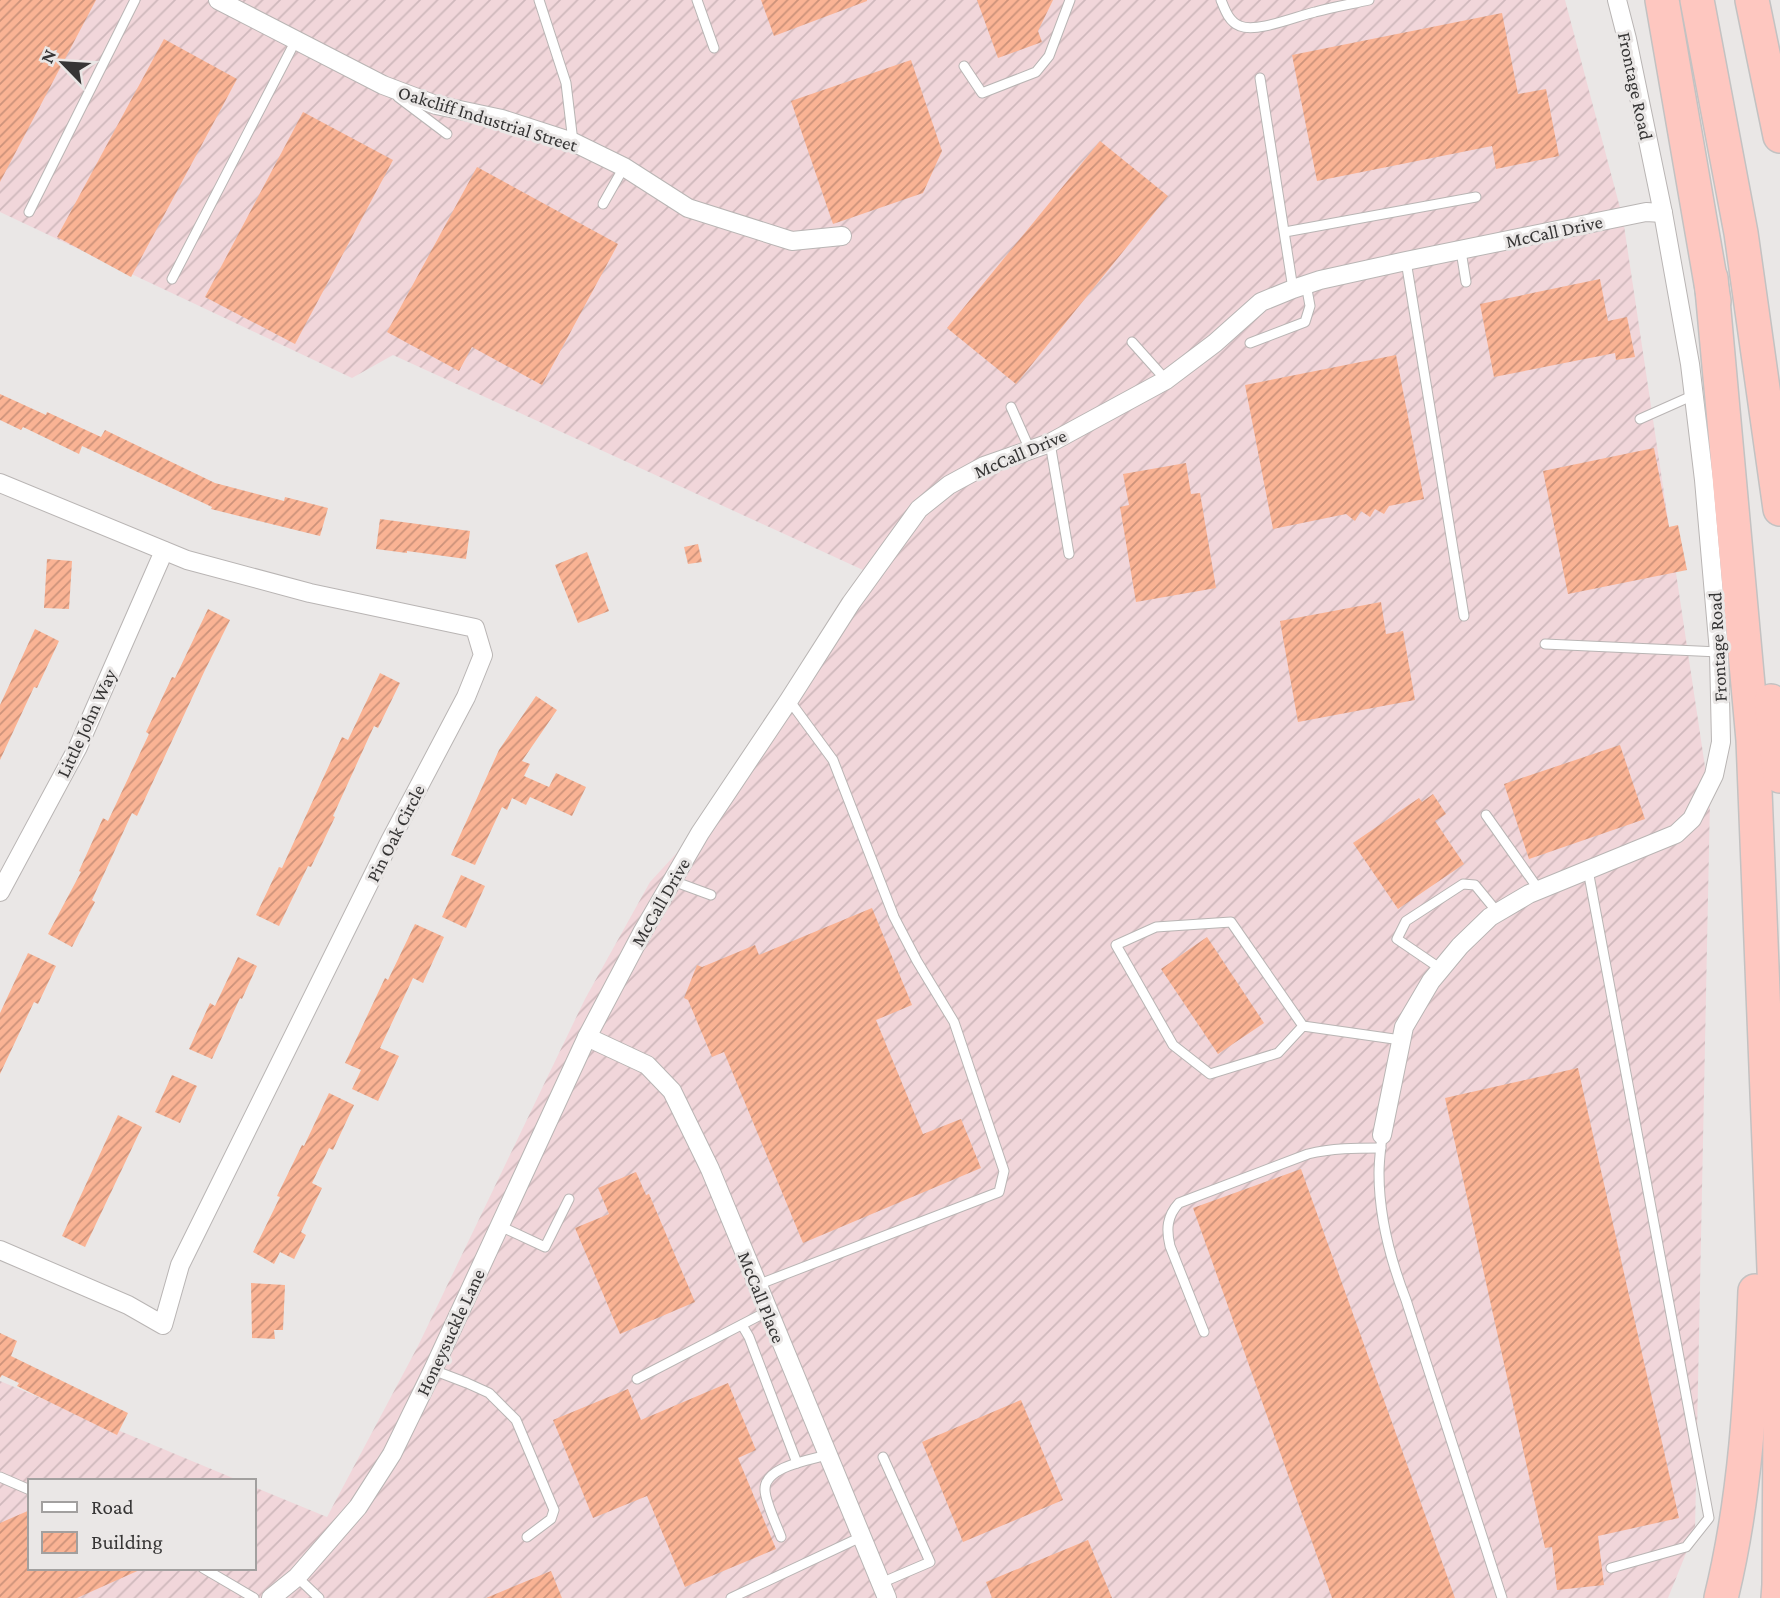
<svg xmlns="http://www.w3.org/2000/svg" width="1780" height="1598" viewBox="0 0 1780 1598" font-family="'Crimson Pro',serif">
<defs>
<pattern id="industrial-furrows" width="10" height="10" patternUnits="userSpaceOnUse" patternTransform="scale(1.75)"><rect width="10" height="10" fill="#f1d6da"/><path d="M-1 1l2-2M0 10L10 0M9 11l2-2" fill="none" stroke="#cfb8bc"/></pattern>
<pattern id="building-hatch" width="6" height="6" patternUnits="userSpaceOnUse" patternTransform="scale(1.75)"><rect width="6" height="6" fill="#fab394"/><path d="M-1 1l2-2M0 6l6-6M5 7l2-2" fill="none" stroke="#cb927a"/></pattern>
</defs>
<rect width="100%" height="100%" fill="#eae7e6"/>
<path fill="url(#industrial-furrows)" d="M0,0H1565L1623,219L1710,800L1695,1531L1668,1598H0V1381L240,1481H30V1568H254V1487L327,1517L418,1346L585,999L650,882L721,805L863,570L393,355L352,378L0,212Z"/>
<g fill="url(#building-hatch)">
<path d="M0,0H96L0,182Z"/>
<path d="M761,0H867V1L774,36Z"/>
<path d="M977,0H1053L1038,31L1042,42L998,58Z"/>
<path d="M1502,13L1518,94L1546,89L1559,156L1496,169L1492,146L1317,181L1292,55Z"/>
<path d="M164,39L237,79L131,277L57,237Z"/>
<path d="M911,60L942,151L923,193L833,224L791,101Z"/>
<path d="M303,112L393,160L295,344L205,297Z"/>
<path d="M1100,141L1168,196L1016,384L947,328Z"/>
<path d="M477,167L618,244L542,385L472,347L459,371L387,332Z"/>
<path d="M1600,279L1608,321L1627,317L1635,357L1616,360L1615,353L1494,377L1480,304Z"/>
<path d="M1396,355L1424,499L1389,506L1384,514L1375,509L1370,517L1361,511L1355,521L1346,514L1273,529L1245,385Z"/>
<path d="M0,394L46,415L47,412L101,437L105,430L215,483L284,501L285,497L328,508L320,536L211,509L212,507L82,446L79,454L23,427L21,430L0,420Z"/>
<path d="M1654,448L1669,527L1678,525L1687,570L1568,594L1543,471Z"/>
<path d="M1186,463L1191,494L1200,493L1216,588L1136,602L1120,507L1129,505L1123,474Z"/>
<path d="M380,519L470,531L466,559L407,551V553L376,549Z"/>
<path d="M698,544L702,562L688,564L684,547Z"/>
<path d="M587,552L609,611L578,623L555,565Z"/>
<path d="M47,559L72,561L69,609L44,608Z"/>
<path d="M1381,602L1386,634L1403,631L1415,700L1298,722L1280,621Z"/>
<path d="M208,609L230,620L205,670L137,816L132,813L92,900L95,902L72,947L48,934L81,872L79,871L103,818L108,821L149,734L146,732L172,677L175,678Z"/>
<path d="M35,629L59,641L37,688L34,687L0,760V705Z"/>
<path d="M380,673L400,683L378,728L374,726L333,816L335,817L311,867L308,866L279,926L256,915L279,867L282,868L342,737L348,740Z"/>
<path d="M536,696L557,710L522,761L530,764L524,776L549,787L556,773L586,787L572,816L530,797L526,805L512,798L507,810L502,807L475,865L451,855L499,750Z"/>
<path d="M1620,745L1645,819L1529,859L1504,784Z"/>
<path d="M1433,794L1446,814L1435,821L1464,864L1398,909L1353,843L1419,798L1422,802Z"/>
<path d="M461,875L485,886L466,928L442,917Z"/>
<path d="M872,908L912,1005L876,1020L923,1134L961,1119L981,1168L803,1243L724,1052L712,1057L688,1000L684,998L697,965L702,967L755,945L759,955Z"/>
<path d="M415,924L444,937L423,983L413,978L380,1048L399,1056L378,1101L352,1089L361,1070L345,1063L385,978L388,980Z"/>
<path d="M1207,937L1264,1023L1218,1054L1161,969Z"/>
<path d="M28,953L56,966L38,1004L34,1002L0,1074V1013Z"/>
<path d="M238,957L257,966L242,999L240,998L212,1059L189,1049L210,1003L215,1006Z"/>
<path d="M1578,1068L1679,1518L1598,1536L1604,1585L1557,1590L1552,1547L1545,1548L1445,1098Z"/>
<path d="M172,1075L197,1086L180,1123L155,1112Z"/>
<path d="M329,1093L354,1105L333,1150L329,1148L312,1183L322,1188L301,1232L306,1235L294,1259L280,1252L274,1264L253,1252L280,1197L277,1196L302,1145L304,1146Z"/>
<path d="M118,1115L142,1127L85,1247L62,1236Z"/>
<path d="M1301,1169L1455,1598H1332L1193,1208Z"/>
<path d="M636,1172L646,1195L649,1194L695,1302L620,1334L575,1228L609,1214L598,1188Z"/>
<path d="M251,1283L285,1285L283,1330H274L275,1339L252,1338Z"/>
<path d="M0,1333L17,1341L11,1356L128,1413L117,1435L17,1386L19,1383L2,1375L0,1378Z"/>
<path d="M728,1383L756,1450L738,1458L776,1549L685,1587L647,1496L593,1518L553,1420L628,1389L641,1420Z"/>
<path d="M1021,1400L1063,1500L963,1542L922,1442Z"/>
<path d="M30,1510V1568H144L77,1598H0V1523Z"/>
<path d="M1088,1540L1112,1598H992L986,1582Z"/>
<path d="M551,1571L562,1598H486Z"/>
</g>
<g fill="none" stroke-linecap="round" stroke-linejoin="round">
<defs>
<g id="service">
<path d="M539,0L566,83L573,142"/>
<path d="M697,0L714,48"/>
<path d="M1221,0C1225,10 1229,22 1240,26C1257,33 1297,16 1315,12C1333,7 1351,4 1369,0"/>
<path d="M964,66L982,93L1036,72L1049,56L1070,0"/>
<path d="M1260,78L1293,289"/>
<path d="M398,97L447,134"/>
<path d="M603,204L624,167"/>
<path d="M29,212L135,0"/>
<path d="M1285,232L1476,197"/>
<path d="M1461,251L1466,282"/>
<path d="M1406,261L1464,616"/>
<path d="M172,279L296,40"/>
<path d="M1132,342L1166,380"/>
<path d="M1250,343L1305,322L1310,306L1306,284"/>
<path d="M1011,407L1030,450"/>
<path d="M1640,419L1694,395"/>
<path d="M1050,443L1069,554"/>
<path d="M1545,644L1719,652"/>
<path d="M1486,815L1539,890"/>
<path d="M1588,870L1709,1518L1686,1547L1611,1568"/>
<path d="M673,881L711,895"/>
<path d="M1441,969L1397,939L1406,921L1463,884L1475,885L1498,913"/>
<path d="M1303,1026L1278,1053L1210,1074L1173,1045L1116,945L1156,927L1231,922L1303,1026L1401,1040"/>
<path d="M1382,1135C1381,1147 1379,1160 1379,1173C1379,1217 1390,1259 1406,1300L1502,1598"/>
<path d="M500,1226L545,1247L569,1199"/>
<path d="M757,1285L999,1192L1004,1171L954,1022L917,961L894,917L833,760L789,700"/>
<path d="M742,1325L749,1337L797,1463"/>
<path d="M1204,1332L1170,1246C1166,1229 1167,1216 1179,1203L1308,1154C1332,1148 1356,1148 1381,1148"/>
<path d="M433,1370L467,1383L489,1393L516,1420L554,1510L551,1519L527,1537"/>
<path d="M637,1379L768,1311"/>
<path d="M0,1477L30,1490"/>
<path d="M781,1537C777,1526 765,1501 765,1490C764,1467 809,1460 827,1455"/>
<path d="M203,1568L254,1598"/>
<path d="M297,1577L319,1598"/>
<path d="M881,1583L930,1562L883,1457"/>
<path d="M731,1598L861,1537"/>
</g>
<g id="minor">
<path d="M218,0L383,85L436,105L502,119L573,142L624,167L688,208L792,241L842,236"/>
<path d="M0,483L187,560L310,593L475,628L483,655L466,697L390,841L180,1265L163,1325L128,1305L0,1250"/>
<path d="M0,892L78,747L164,551"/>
<path d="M587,1037L647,1065L672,1091L710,1169L887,1598"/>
<path d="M1382,1135L1404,1027L1431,981L1460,946L1490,917L1529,894L1676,834L1692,819L1714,775L1721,742L1719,652L1704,480L1690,364L1663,213L1627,39L1617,0"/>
<path d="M271,1598L297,1577L358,1507L392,1454L433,1370L587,1037L643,931L700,833L789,700L851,603L919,509L949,485L984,466L1050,443L1166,380L1215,343L1261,302L1293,289L1320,280L1406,261L1646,212L1663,213"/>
</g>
<g id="motorway">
<path d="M1662,0L1714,301"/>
<path d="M1697,0L1741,233L1780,509"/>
<path d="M1752,0L1780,136"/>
<path d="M1711,278L1753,740L1780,1420L1779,1585L1778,1598"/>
<path d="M1771,701L1780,776"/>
<path d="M1721,1598C1746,1496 1751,1395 1755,1291"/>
</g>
</defs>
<use href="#service" stroke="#b9b5b4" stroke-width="11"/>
<use href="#minor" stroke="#b9b5b4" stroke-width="20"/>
<use href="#motorway" stroke="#c3c2c2" stroke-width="36"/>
<use href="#service" stroke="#fff" stroke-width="9"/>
<use href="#minor" stroke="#fff" stroke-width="18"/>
<use href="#motorway" stroke="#fec7c0" stroke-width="33"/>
</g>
<g text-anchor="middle" stroke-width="6" stroke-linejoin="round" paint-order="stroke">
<g font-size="19" fill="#363535" stroke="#eae7e6">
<text transform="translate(1636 86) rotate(78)" y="7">Frontage Road</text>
<text transform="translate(488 118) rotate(17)" y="7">Oakcliff Industrial Street</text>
<text transform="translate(1554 231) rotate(-12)" y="7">McCall Drive</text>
<text transform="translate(1020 453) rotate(-23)" y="7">McCall Drive</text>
<text transform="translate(1717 647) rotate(-93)" y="7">Frontage Road</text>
<text transform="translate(86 723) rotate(-65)" y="7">Little John Way</text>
<text transform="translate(395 833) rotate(-63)" y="7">Pin Oak Circle</text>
<text transform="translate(660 902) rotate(-60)" y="7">McCall Drive</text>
<text transform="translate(762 1297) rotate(68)" y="7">McCall Place</text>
<text transform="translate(450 1332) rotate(-65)" y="7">Honeysuckle Lane</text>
</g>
</g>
<rect x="28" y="1479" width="228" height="91" fill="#eae7e6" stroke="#a2a09f" stroke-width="2"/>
<rect x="42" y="1502" width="35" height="10" fill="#ffffff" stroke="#a2a09f" stroke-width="2"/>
<text x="91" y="1514" font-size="21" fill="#363535">Road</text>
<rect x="42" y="1532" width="35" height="21" fill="url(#building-hatch)" stroke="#a2a09f" stroke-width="2"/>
<text x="91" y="1549" font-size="21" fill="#363535">Building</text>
<g transform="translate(63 63) rotate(295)" stroke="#eae7e6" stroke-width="5" paint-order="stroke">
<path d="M0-5L12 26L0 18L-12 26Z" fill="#363535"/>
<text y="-10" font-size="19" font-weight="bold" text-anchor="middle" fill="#363535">N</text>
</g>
</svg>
